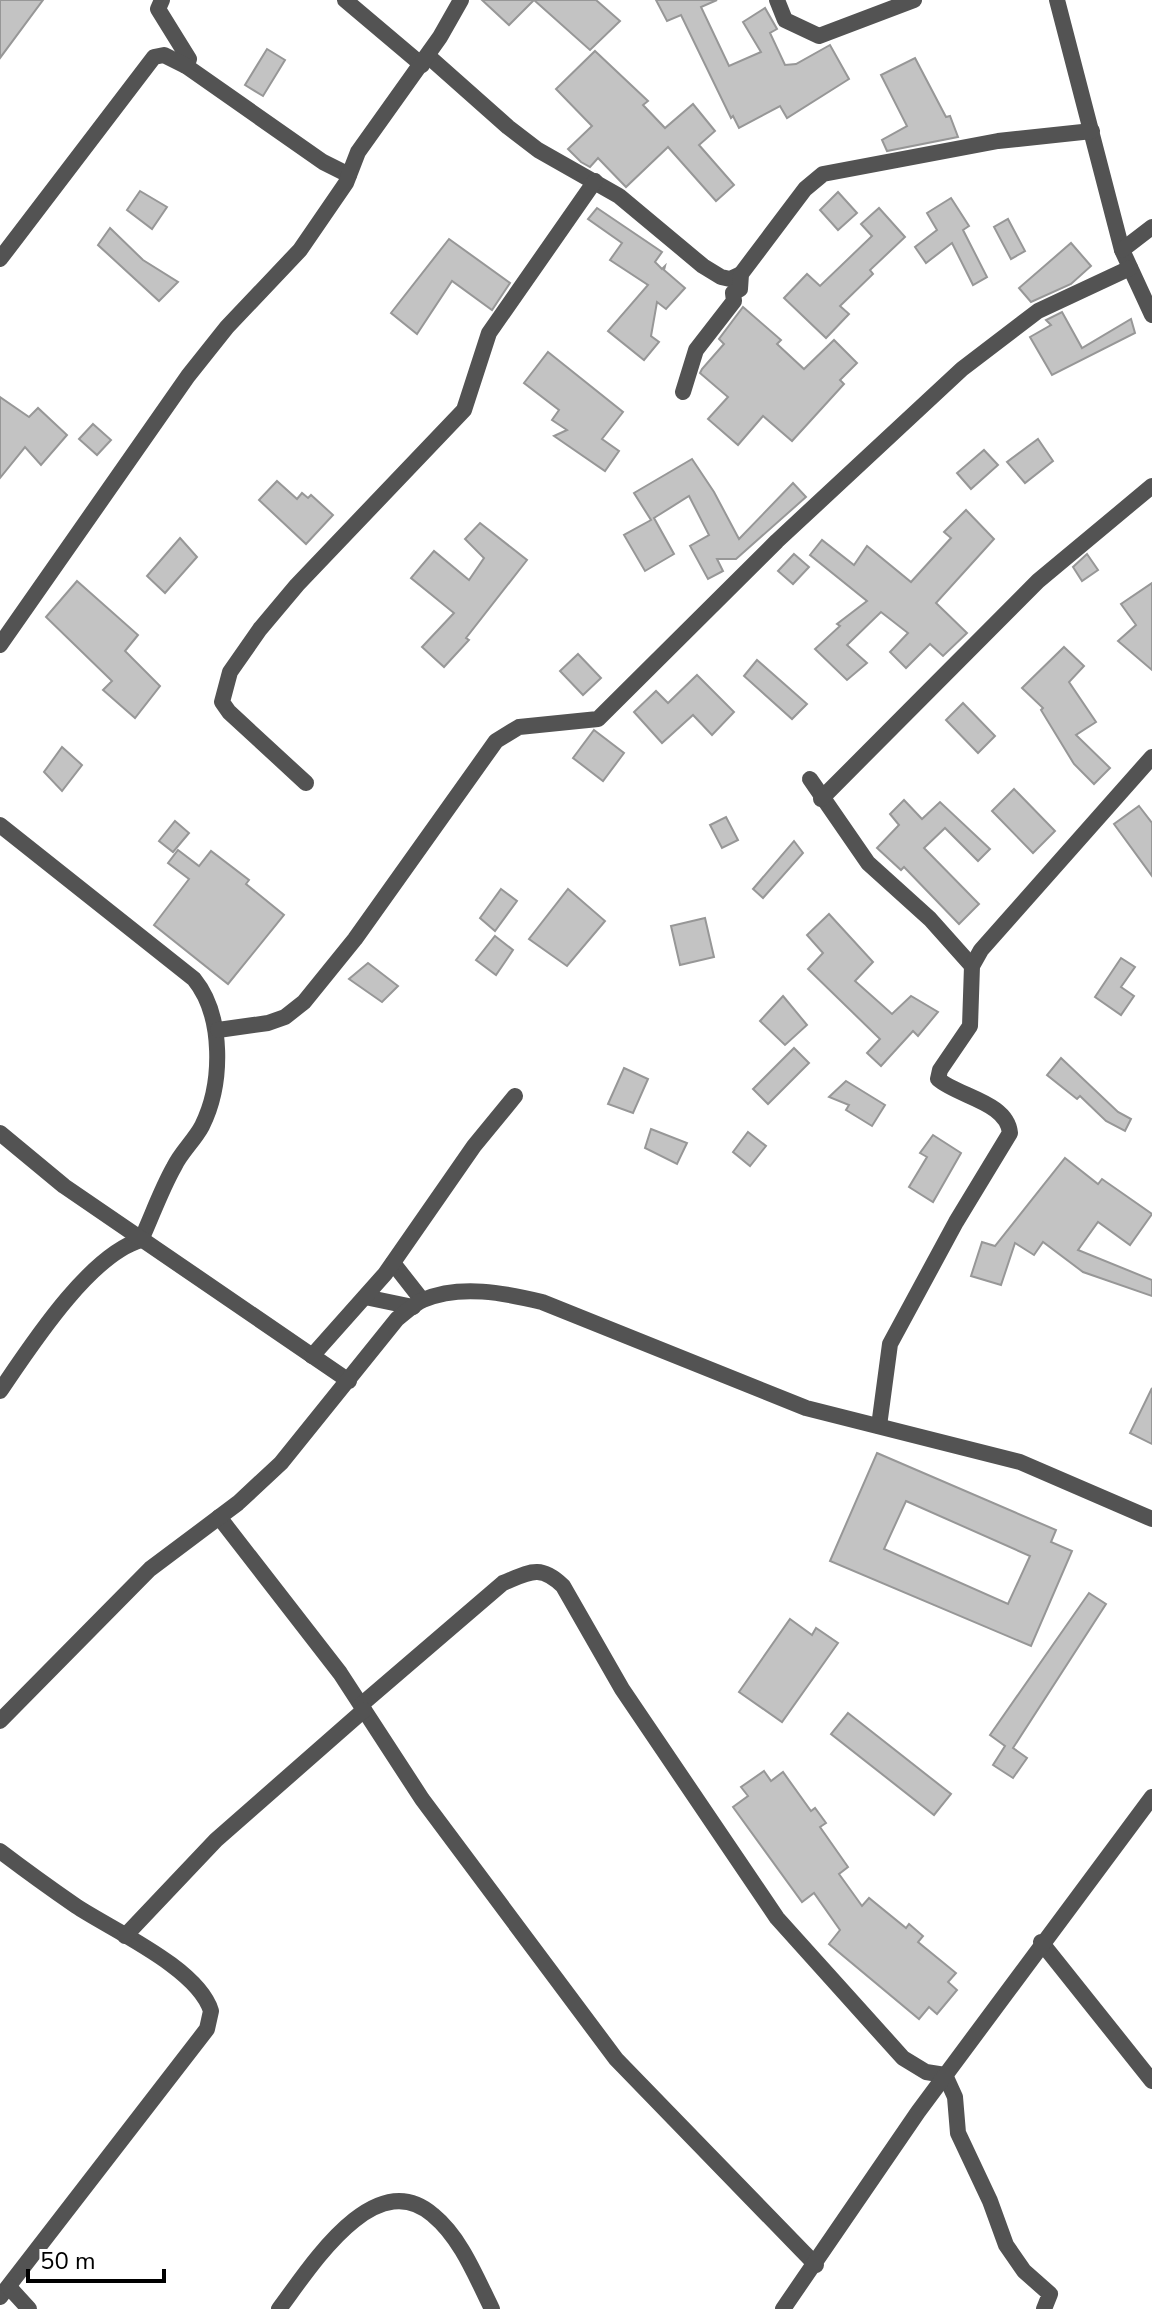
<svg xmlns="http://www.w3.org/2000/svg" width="1152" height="2309" viewBox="0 0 1152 2309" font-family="'Nunito Sans',sans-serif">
<rect width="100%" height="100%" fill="#fff"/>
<g fill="#c3c3c3" stroke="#979797" stroke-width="2" fill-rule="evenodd">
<path d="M0,0H43L0,58Z"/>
<path d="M482,0H596L620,21L590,50L534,0L509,25Z"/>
<path d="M656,0H717L701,7L729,66L761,52L743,22L765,8L777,29L770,33L785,65L796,64L830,45L849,79L787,118L780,106L739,128L733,116L731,118L681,15L667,21Z"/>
<path d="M267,49L285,60L263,96L245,85Z"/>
<path d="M595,51L648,101L643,105L665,128L693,104L715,131L699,145L734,185L716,201L668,147L626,187L598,158L590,167L581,162L568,149L592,126L556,89Z"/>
<path d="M915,58L946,117L950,116L958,137L887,151L882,140L907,126L881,75Z"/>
<path d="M140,191L167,207L152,229L127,210Z"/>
<path d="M838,192L857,213L838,230L820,210Z"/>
<path d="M951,198L969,226L963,230L987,277L973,285L952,243L926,263L915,247L937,230L927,213Z"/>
<path d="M597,208L662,252L655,262L662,269L665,266L664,270L685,288L666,309L657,302L651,336L659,342L644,360L608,331L648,285L610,260L622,243L588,219Z"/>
<path d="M879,208L905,237L870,270L873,274L840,306L849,314L826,338L784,298L807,274L820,286L872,236L861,224Z"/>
<path d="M1008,219L1025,251L1011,259L994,227Z"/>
<path d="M110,228L143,260L178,282L159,301L98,245Z"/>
<path d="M449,239L510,283L492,310L452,281L417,334L391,313Z"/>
<path d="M1071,243L1091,266L1071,284L1031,302L1019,288Z"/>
<path d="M743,307L781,340L777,344L804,369L834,340L857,363L840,380L844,384L792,441L763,416L738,445L708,419L728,397L700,373L702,369L724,344L719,339Z"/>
<path d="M1062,312L1082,348L1131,319L1135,333L1052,375L1030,337L1051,325L1046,320Z"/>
<path d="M548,352L623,412L602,439L619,451L605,471L554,436L567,430L552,420L559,410L524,383Z"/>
<path d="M0,397L29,417L38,408L67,435L41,465L25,447L0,478Z"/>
<path d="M93,424L111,440L97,455L79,439Z"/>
<path d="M1038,439L1053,461L1025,483L1007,462Z"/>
<path d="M984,450L998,465L971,489L957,473Z"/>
<path d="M692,459L714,492L739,539L793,483L806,497L736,559H717L723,571L708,579L690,546L709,535L689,496L654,518L674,554L645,571L624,535L651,520L634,493Z"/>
<path d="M277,481L297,499L302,493L308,498L311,495L333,515L306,544L259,500Z"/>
<path d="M966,510L994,539L936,603L967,633L943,656L930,644L906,668L890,652L908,633L881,612L847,645L867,663L847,680L815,649L840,626L837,624L867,601L810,555L822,540L854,565L867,546L911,582L951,538L944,532Z"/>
<path d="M480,523L527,560L466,638L469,640L444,667L422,647L454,613L411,578L434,551L469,580L484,558L465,539Z"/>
<path d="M180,538L197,557L165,593L147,576Z"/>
<path d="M794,554L809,567L793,584L778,571Z"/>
<path d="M1087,554L1098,570L1082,581L1073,567Z"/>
<path d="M77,581L138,635L125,651L160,686L135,718L103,690L112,681L46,617Z"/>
<path d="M1152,583V670L1118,641L1136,625L1121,604Z"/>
<path d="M1064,647L1084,666L1069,682L1096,722L1076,735L1110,768L1094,784L1074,764L1041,710L1043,708L1022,688Z"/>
<path d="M578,654L601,678L583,695L560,671Z"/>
<path d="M757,660L807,704L792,719L744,676Z"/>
<path d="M697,675L734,712L712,735L693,715L662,743L634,712L656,691L668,703Z"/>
<path d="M963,703L995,736L978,753L946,720Z"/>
<path d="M594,730L624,753L603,781L573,758Z"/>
<path d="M62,747L82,765L62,791L44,772Z"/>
<path d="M1014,789L1055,831L1033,853L992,811Z"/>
<path d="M904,800L922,819L940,802L990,849L978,861L945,828L924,848L979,904L959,924L904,867L901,870L877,848L899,825L890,814Z"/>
<path d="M1139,806L1152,823V876L1114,824Z"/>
<path d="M726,817L738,840L722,848L710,825Z"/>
<path d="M175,821L189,833L173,852L159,841Z"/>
<path d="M794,841L803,853L763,898L753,889Z"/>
<path d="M178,850L199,866L211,851L249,880L246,884L284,915L228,984L154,925L189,879L168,863Z"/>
<path d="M501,889L517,901L495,931L480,918Z"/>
<path d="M568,889L605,921L567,966L529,939Z"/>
<path d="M829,914L873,962L855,981L892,1014L911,996L938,1012L918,1036L913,1031L881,1066L867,1053L880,1039L808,969L823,953L807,935Z"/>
<path d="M705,918L714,957L680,965L671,926Z"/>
<path d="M495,936L513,950L496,975L476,960Z"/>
<path d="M1121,958L1135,967L1121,987L1134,996L1121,1015L1095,997Z"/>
<path d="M368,963L398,986L382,1002L349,979Z"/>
<path d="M783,996L807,1025L785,1045L760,1021Z"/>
<path d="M794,1048L809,1063L768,1104L753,1089Z"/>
<path d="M1061,1058L1118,1112L1131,1119L1125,1131L1106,1121L1080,1096L1077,1099L1047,1075Z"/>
<path d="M624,1068L648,1079L633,1113L608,1104Z"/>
<path d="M846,1081L885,1105L872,1126L846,1110L849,1105L829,1097Z"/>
<path d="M651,1129L687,1143L677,1164L645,1148Z"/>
<path d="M748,1132L766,1146L750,1166L733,1152Z"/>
<path d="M933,1135L961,1153L933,1202L909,1187L927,1157L920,1153Z"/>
<path d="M1065,1158L1098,1184L1102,1179L1152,1214L1130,1245L1098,1222L1078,1250L1152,1280V1296L1083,1272L1043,1242L1034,1255L1015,1243L1001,1285L971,1276L982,1242L995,1246Z"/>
<path d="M1152,1388V1444L1130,1433Z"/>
<path d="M877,1453L1056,1530L1051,1542L1072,1551L1031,1646L830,1561ZM906,1501L1030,1556L1008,1604L884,1549Z"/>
<path d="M1089,1593L1106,1604L1013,1748L1027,1758L1013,1778L993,1765L1005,1746L990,1735Z"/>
<path d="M790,1619L812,1635L816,1628L838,1643L782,1722L739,1692Z"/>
<path d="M848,1713L951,1794L934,1815L831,1734Z"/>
<path d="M764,1771L771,1781L783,1772L811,1811L815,1808L826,1823L820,1827L848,1867L839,1874L862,1906L869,1898L906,1928L909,1924L923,1936L918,1942L956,1973L948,1982L957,1990L937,2014L929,2007L919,2019L829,1944L840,1930L814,1893L802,1902L733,1807L748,1796L741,1787Z"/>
</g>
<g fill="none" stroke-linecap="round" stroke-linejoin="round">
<g stroke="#535353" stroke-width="16">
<path d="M162,0L158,9L189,59L186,66"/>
<path d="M345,0L422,65"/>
<path d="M777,0L785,20L819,36L914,0"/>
<path d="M1057,0L1122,250L1152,315"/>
<path d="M428,56L508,127L538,150L619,196L703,266L721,277L730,279L741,274"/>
<path d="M1122,250L1152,227"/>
<path d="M0,259L154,57L164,55L186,66L323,162L349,175"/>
<path d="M683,392L696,350L734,301L733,293L740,289L741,274L805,189L823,174L998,141L1092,131"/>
<path d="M0,645L188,376L227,327L300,250L346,183L358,152L440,37L461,0"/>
<path d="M810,779L868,863L930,919L972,966"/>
<path d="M306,783L229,712L222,702L230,672L260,629L297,585L464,410L489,333L595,181"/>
<path d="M821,799L1038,581L1152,486"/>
<path d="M0,825L194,979C224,1016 223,1084 202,1126C194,1141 181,1152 174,1167C161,1190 152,1216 141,1240C89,1255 30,1347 0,1391"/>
<path d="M218,1030L268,1023L285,1017L304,1002L355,939L496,741L519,727L598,719L777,541L962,369L1038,311L1130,268"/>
<path d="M0,1133L64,1186L349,1381"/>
<path d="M393,1263L422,1300"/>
<path d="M365,1297L413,1307"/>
<path d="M312,1356L385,1274L474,1146L515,1096"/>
<path d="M879,1426L890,1344L956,1222L1010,1133C1007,1102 959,1097 938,1079L940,1070L970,1026L972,966L981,950L1152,757"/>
<path d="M219,1517L340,1673L422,1799L616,2059L816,2265"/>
<path d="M362,1704L503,1583C530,1572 540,1564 563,1586L622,1689L777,1918L903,2058L926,2072L945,2075L955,2097L958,2133L990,2201L1006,2245L1024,2271L1050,2294L1044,2309"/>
<path d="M0,1721L150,1569L238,1503L281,1463L397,1319C405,1313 414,1304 423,1300C460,1284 505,1293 542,1302L806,1408L1020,1462L1152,1519"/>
<path d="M0,1851C25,1870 50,1888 76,1906C112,1930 198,1968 211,2011L207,2029L0,2297"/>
<path d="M125,1936L216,1840L364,1710"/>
<path d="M1041,1942L1152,2081"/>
<path d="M9,2287L29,2309"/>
<path d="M279,2309C310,2268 374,2164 433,2215C461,2238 476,2277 492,2309"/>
<path d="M783,2309L918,2112L1152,1797"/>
</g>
</g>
<path d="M28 2269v12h136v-12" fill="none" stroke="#000000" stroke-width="4"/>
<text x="40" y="2269" font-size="24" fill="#000000" stroke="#ffffff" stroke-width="6" paint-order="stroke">50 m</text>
</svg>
